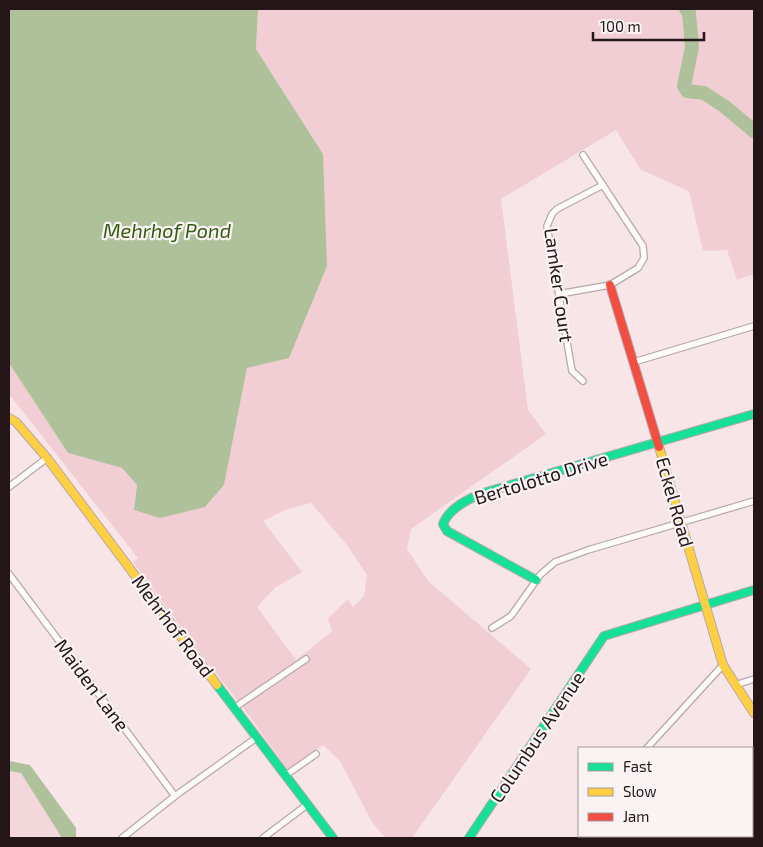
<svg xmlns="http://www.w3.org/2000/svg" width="763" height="847" viewBox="0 0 763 847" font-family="'Exo 2',sans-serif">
<rect width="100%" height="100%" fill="#f7e5e7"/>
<path fill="#f4d7da" d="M9,771L21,773L62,838H9Z"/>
<path fill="#f1ced3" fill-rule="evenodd" d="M258,9H754V274L737,280L727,250L703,251L689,191L641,170L616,130L501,199L528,410L546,434L411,529L407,549L428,581L531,669L412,838H385L372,822L340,761L323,745L288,770L242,706L210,666L133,562L138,558L9,394V363L68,453L122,468L137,485L134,510L224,485L247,368L323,154L256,49ZM311,503L347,545L367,575L364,596L353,607L348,599L328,618L332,631L296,660L257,607L276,587L302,572L263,521L287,509Z"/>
<g fill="#aec19b">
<path d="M9,9H258L256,49L323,154L327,266L289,358L247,368L224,485L205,507L160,518L134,510L137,485L122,468L68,453L9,363V316L10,313H9Z"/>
<path d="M9,761L30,765L76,828V838H62L21,773L9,771Z"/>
</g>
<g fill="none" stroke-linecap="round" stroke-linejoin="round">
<path stroke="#aec19b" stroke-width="14" d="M686,9L689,13L692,47L684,86L687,91L704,93L724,106L754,131"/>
<defs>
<g id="street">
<path d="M559,294L610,285L638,268L644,258L643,246L583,155"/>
<path d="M634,362L754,326"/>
<path d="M583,381L572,371L547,226L552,214L557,209L603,185"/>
<path d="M9,487L47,458"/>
<path d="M9,574L175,796"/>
<path d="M492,628L511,616L540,575L555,562L588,550L754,501"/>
<path d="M735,685L754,679"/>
<path d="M234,708L306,659"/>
<path d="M647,748L723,665"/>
<path d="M752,755L754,752"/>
<path d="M286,775L316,754"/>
<path d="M122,838L175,796L256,738"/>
<path d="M263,838L308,804"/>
<path d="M600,838L601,836"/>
<path d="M695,838L696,836"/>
</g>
<g id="fast">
<path d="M536,580L447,531L443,524C449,508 468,499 483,493L754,414"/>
<path d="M217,685L333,838"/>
<path d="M469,838L604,636L754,590"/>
</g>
<g id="slow">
<path d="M9,418L16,422L47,458L217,685"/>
<path d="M659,447L723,665L754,713"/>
</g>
<path id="jam" d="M610,285L659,447"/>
</defs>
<use href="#street" stroke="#b8a8aa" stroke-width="8"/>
<use href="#fast" stroke="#b8a8aa" stroke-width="10"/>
<use href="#slow" stroke="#b8a8aa" stroke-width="10"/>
<use href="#jam" stroke="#b8a8aa" stroke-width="10"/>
<use href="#street" stroke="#fefbfb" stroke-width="5.5"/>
<use href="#fast" stroke="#16e098" stroke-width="8"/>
<use href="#slow" stroke="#ffcf43" stroke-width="8"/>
<use href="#jam" stroke="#f24e42" stroke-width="8"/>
</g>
<g text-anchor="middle" stroke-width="4.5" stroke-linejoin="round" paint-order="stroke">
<g font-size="19" fill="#241618" stroke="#faf2f3">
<text transform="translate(559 285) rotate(82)" y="7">Lamker Court</text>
<text transform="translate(541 478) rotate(-17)" y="7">Bertolotto Drive</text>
<text transform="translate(675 502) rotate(74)" y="7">Eckel Road</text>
<text transform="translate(173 626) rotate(53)" y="7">Mehrhof Road</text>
<text transform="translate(92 685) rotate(53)" y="7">Maiden Lane</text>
<text transform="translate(537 737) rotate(-56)" y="7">Columbus Avenue</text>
</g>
<g font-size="20" font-style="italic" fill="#325c10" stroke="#faf2f3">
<text x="167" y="238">Mehrhof Pond</text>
</g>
</g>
<rect width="763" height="847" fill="none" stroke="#241618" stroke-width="20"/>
<rect x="578" y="747" width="175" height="90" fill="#faf2f3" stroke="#a49a9b"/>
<rect x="588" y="763" width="25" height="8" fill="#16e098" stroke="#a49a9b"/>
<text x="623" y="772" font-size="15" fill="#241618">Fast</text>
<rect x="588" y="788" width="25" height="8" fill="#ffcf43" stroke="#a49a9b"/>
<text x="623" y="797" font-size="15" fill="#241618">Slow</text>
<rect x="588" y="813" width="25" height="8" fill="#f24e42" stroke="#a49a9b"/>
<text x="623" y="822" font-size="15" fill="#241618">Jam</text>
<path d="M593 32v8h111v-8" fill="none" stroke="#241618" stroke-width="2.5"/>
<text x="600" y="32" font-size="15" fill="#241618" stroke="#faf2f3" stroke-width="4" paint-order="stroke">100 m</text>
</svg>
